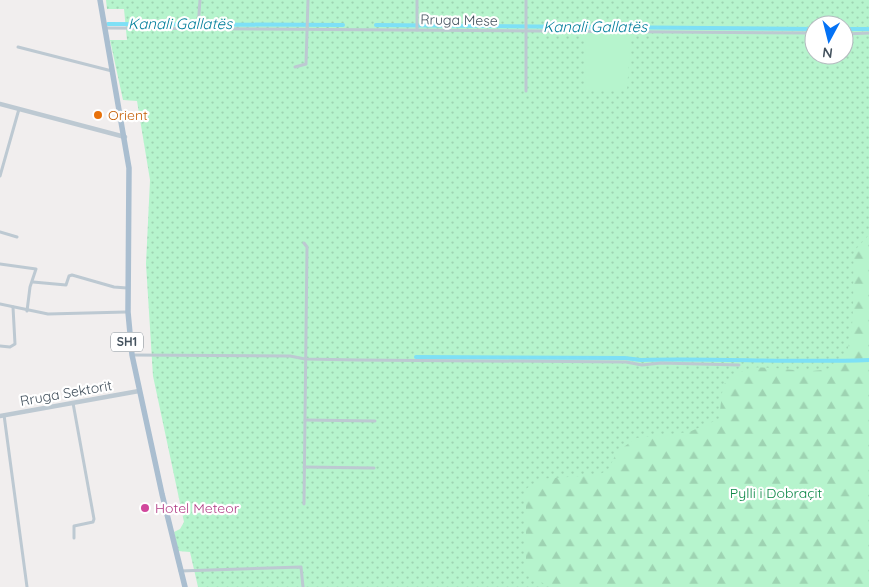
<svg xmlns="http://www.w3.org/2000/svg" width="869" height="587" viewBox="0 0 869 587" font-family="Quicksand,sans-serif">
<defs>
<pattern id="grass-dots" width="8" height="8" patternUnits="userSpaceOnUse" patternTransform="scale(1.25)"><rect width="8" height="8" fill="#b6f4cd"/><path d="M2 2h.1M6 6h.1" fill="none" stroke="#9ed3b2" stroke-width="1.8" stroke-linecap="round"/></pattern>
<pattern id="forest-firs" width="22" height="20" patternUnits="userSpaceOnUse" patternTransform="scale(1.25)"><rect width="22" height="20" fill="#b6f4cd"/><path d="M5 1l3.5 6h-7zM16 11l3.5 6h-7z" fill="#9ed3b2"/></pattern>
</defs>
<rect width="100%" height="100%" fill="#f1eeee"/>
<path fill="url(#grass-dots)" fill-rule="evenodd" d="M106,0H869V587H198L190,552L178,551L174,532L180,529L184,522L153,376L146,264L150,180L137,101L123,100L110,40H127L124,9H107ZM814,25H844V55H814Z"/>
<path fill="url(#forest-firs)" d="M869,235V587H555L534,580L526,572V489L539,479L598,475L608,470L617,452L636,438L689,432L719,419L723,385C731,378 738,372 749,369C772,362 828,384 844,357C857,336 852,278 854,251Z"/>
<path fill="#b6f4cd" d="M586,33L631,34L627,90H585Z"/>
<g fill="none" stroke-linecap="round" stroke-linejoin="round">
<g stroke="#7ee0f6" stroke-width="4">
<path d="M108,24L343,25"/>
<path d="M376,25L814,29"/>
<path d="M844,29H869"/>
<path d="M416,357L625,358L641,360C717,358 794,363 869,360"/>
</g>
<g stroke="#bdc9d2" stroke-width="3">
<path d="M105,28L814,33"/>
<path d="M198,28L200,0"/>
<path d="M417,30V0"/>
<path d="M844,34L869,33"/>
<path d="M18,47L112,71"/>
<path d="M295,67L306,64L308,0"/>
<path d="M526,91V0"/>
<path d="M0,176L19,109"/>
<path d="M0,232L17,237"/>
<path d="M304,243L307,247L304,504"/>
<path d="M0,264L36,269L30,287L27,311"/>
<path d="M33,282L66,285L69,276L72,275L114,287L127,288"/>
<path d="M0,304L48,314L126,312"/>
<path d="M0,346L10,347L15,344L13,307"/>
<path d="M132,355L290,356L305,359L358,360L626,362L642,365L661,363L739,365"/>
<path d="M73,403L94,519L93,522L74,526V538"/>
<path d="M4,415L27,587"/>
<path d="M305,420L375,421"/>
<path d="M304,467L374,468"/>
<path d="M180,571L301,567L303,587"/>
</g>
<g stroke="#bdc9d2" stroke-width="4.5">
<path d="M0,104L125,137"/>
<path d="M0,416L139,391"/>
</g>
<path stroke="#aabed0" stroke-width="5.5" d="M100,0L129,168L128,312L132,355L162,494L185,587"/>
</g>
<circle fill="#e8710a" stroke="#fff" stroke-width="2" cx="98" cy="115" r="5"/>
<circle fill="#d1479c" stroke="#fff" stroke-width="2" cx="145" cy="508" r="5"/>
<g text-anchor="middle" stroke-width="4.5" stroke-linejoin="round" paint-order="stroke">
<rect fill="#fff" stroke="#7c868e" stroke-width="1" x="111" y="332.5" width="32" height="19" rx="4"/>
<g font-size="12" font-weight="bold" fill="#44525e">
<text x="127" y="346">SH1</text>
</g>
<g font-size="14" fill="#44525e" stroke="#fff">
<text transform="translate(459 20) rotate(1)" y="5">Rruga Mese</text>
<text transform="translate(66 393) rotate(-10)" y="5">Rruga Sektorit</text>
</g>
<g font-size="14" fill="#c56008" stroke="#fff" text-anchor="start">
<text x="108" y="120">Orient</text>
</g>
<g font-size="14" fill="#0c8847" stroke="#fff">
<text x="776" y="498">Pylli i Dobraçit</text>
</g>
<g font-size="14" fill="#b23c85" stroke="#fff" text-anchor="start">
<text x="155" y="513">Hotel Meteor</text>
</g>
<g font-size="15" font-style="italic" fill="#037f9c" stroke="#fff">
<text x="180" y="29">Kanali Gallatës</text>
<text x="595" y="32">Kanali Gallatës</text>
</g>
</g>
<g transform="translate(829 40) rotate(187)"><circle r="24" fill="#ffffff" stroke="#b4babf"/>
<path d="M0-4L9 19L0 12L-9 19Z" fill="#0472f5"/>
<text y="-8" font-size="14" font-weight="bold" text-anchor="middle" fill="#44525e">N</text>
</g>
</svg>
